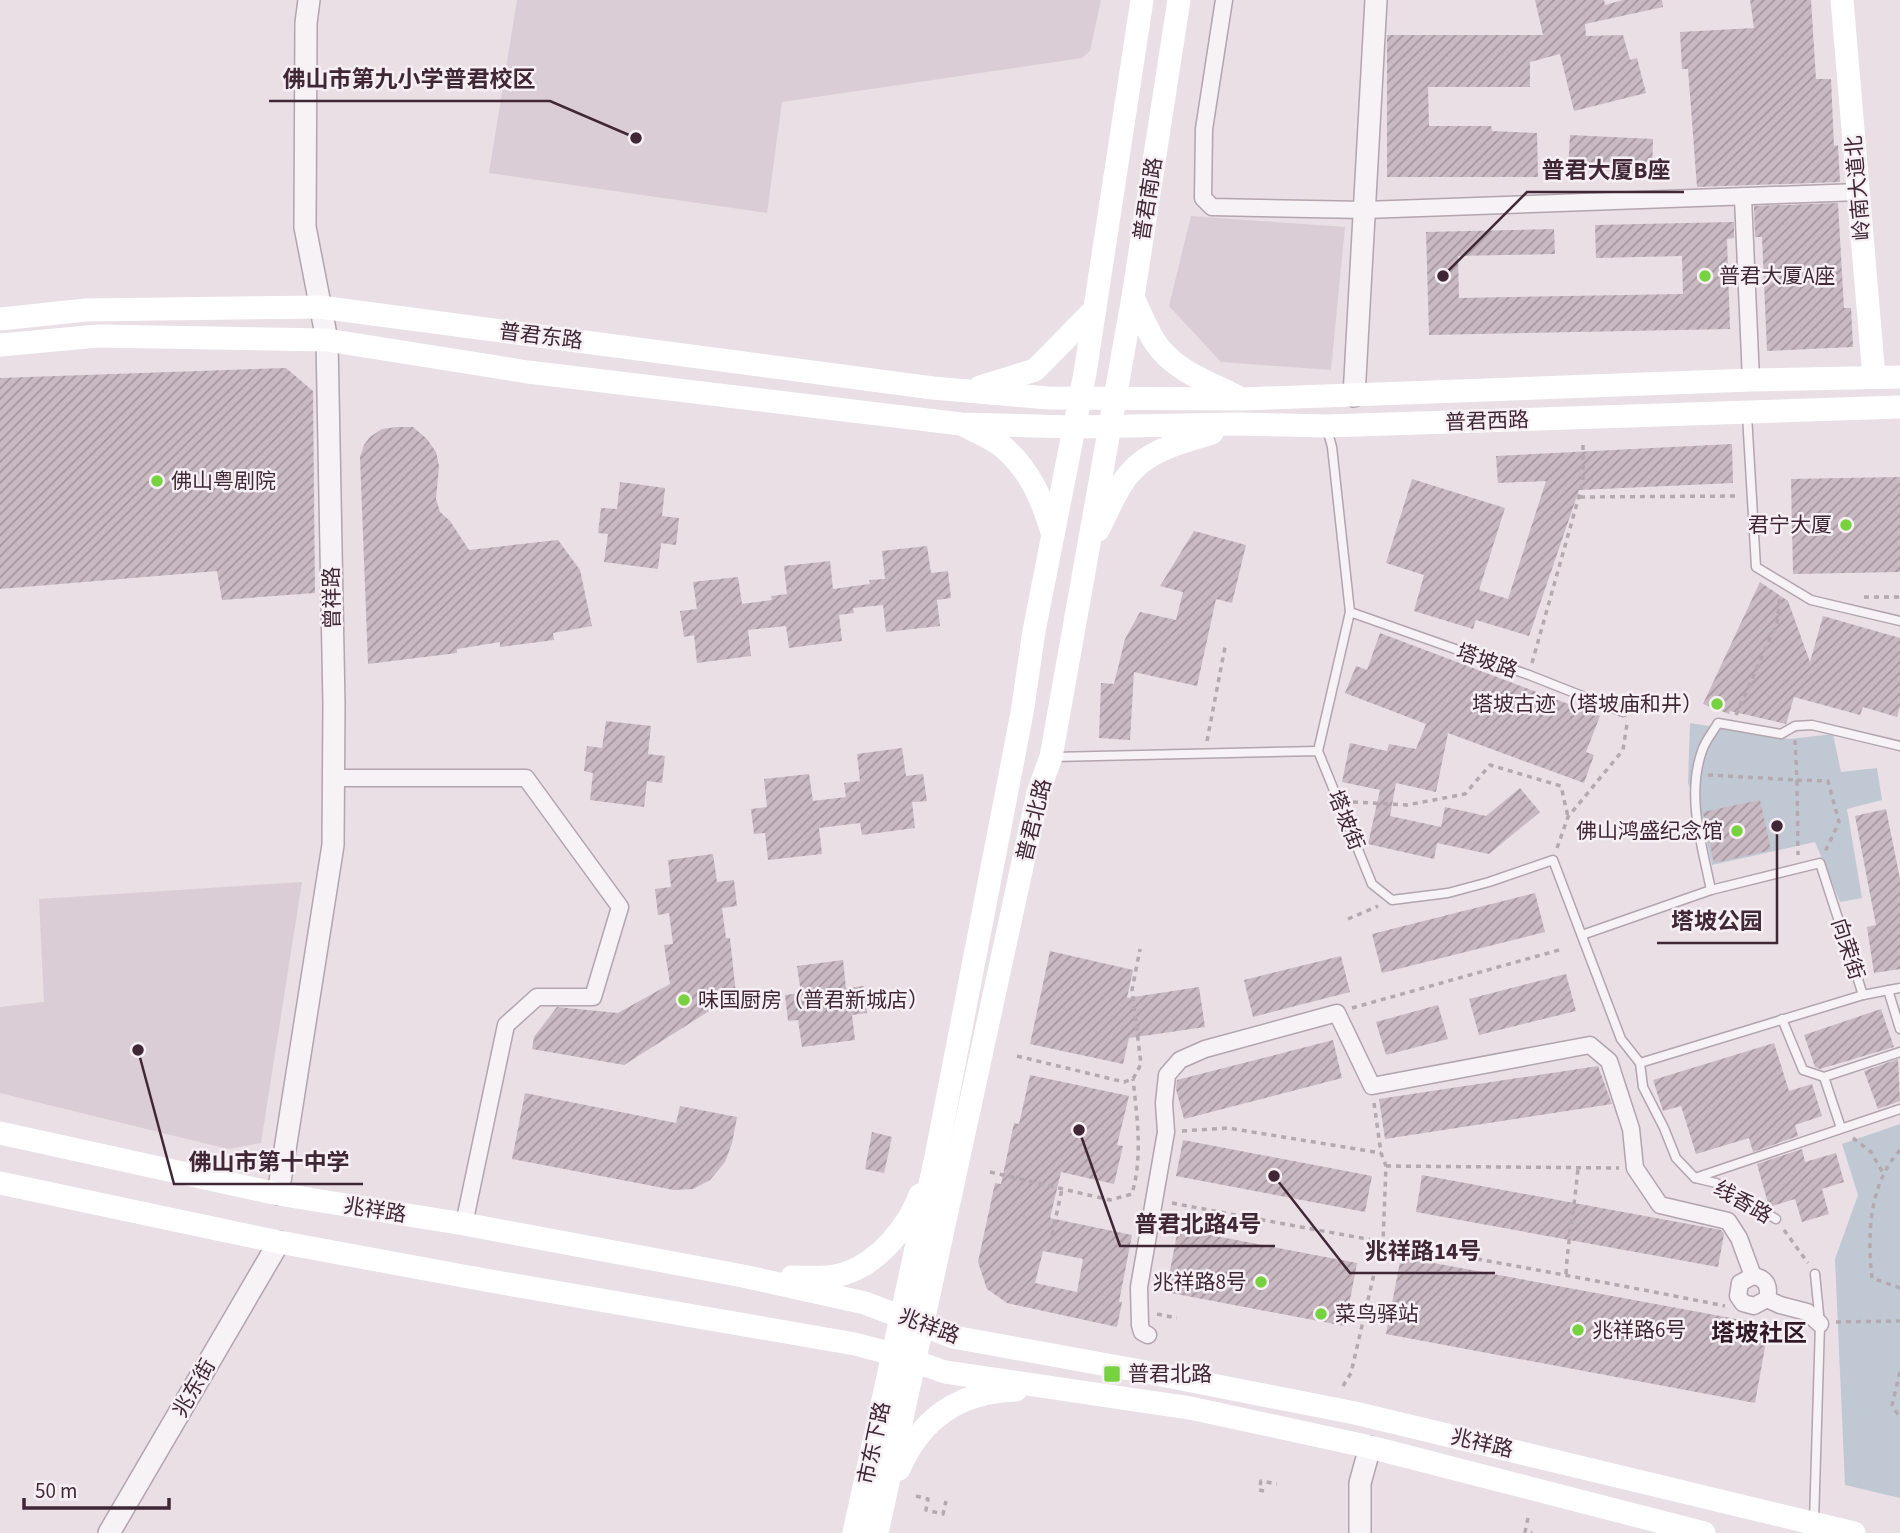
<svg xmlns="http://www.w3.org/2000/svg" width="1900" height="1533" viewBox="0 0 1900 1533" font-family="'Source Sans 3','Noto Sans SC',sans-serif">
<defs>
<pattern id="building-hatch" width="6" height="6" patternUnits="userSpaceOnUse" patternTransform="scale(1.75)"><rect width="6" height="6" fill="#c9b9c2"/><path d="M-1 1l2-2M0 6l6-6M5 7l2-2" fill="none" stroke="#a5969e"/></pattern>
</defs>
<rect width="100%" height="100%" fill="#e9dfe5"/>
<g fill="#dbcdd5">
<path d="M517,0H1101L1090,51L1082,58L782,102L767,213L489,173Z"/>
<path d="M1191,216L1345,227L1331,370L1221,362L1169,306Z"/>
<path d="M302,882L261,1143L228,1149L0,1093V1007L44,1002L39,899Z"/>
</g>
<g fill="#c0c9d3">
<path d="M1690,723L1790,739L1833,734L1841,772L1877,768L1882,800L1847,809L1862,898L1840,902L1815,842L1712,865L1699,810L1688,783Z"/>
<path d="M1900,1124V1498L1845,1485L1835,1259L1858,1195L1842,1144Z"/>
</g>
<g fill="url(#building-hatch)" fill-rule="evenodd">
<path d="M1535,0H1604L1605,5L1623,0H1662L1663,7L1585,24L1586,36L1623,35L1630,60L1637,58L1646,93L1574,111L1560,54L1530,62V87H1428L1429,126H1491L1492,131L1537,133L1538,177H1387V35H1543Z"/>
<path d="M1750,0H1811L1816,79H1831L1834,146L1838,145L1840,182L1697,187L1688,69H1682L1680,32L1754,28Z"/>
<path d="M1570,135L1653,139L1652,173L1568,169Z"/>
<path d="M1838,203L1844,308H1851L1853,347L1767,351L1762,237H1755L1754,206Z"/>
<path d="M1734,222V238L1727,239L1730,329L1429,335L1426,232L1554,229L1555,254L1458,256L1459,298L1683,294L1682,256L1596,258L1595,225Z"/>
<path d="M286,368L313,391L315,593L222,600L217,571L0,589V378Z"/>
<path d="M397,427H413L427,439L436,452L439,466L436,499L440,512L450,521L469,550L558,540L580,570L592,626L553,633L554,640L500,647V642L457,649V653L368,664L360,457L364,445L370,437L382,429Z"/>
<path d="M1732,444L1733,483L1579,490L1529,636L1476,620L1473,629L1414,611L1424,575L1386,563L1412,479L1505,508L1479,590L1508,599L1546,481L1498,483L1496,456Z"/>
<path d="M1900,477V572L1793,574L1791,479Z"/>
<path d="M620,482L665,488L662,516L679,518L676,545L661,543L658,569L604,562L608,534L598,533L601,508L617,509Z"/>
<path d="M1194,531L1246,545L1232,603L1216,599L1197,686L1134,672L1130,740L1099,738L1101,683L1114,684L1125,639L1140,612L1176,620L1183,592L1160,586Z"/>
<path d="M927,546L931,573L948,571L951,598L937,600L940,626L886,632L883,605L853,608L854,613L839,615L842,641L789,648L786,626L748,630L751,656L697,663L694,635L684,637L680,611L697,609L693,582L738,577L742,604L772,600L771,596L787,594L784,566L830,561L833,589L870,584L869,580L885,579L882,551Z"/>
<path d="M1760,582L1788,601L1810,662L1823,616L1900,638V706L1897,717L1863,707L1860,715L1794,697L1786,724L1730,711L1729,714L1703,704Z"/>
<path d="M1380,633L1600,716L1586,752L1594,755L1584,783L1448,733L1436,792L1396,783L1390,816L1441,827L1445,807L1486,816L1520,788L1540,812L1489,854L1437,843L1434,859L1368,844L1380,790L1342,782L1350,743L1387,751L1389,744L1416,749L1426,724L1345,693L1356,666L1367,670Z"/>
<path d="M606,721L651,726L648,754L665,756L662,783L647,781L644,807L590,800L593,773L584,771L587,746L602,748Z"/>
<path d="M902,748L906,776L923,774L927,801L912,802L915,828L862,835L860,823L819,828L822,854L768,860L765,833L754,834L751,809L767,807L764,779L809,774L813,801L846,797L844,783L860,781L857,754Z"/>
<path d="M1760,800L1771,850L1714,863L1703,812Z"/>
<path d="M1886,809L1900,879V969L1874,973L1867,927L1876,925L1855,816Z"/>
<path d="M713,854L717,882L734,880L737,906L722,908L726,938H730L736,994L624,1065L532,1049L534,1037L557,1007L618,1013L670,984L664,945L673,944L669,913L658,915L655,889L671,887L668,860Z"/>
<path d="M1535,893L1545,932L1382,973L1372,934Z"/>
<path d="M1050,951L1133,970L1127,998L1199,987L1205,1027L1129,1038L1123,1064L1030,1044Z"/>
<path d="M1341,956L1350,992L1253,1017L1244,980Z"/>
<path d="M843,960L846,988L864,986L867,1013L852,1015L855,1040L802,1047L798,1020L788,1021L785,995L801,993L797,966Z"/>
<path d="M1566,974L1576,1011L1479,1035L1469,999Z"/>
<path d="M1438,1005L1448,1039L1386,1055L1376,1022Z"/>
<path d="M1881,1009L1894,1047L1820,1069L1815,1067L1804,1035Z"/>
<path d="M1333,1040L1342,1078L1184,1119L1176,1089L1177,1080Z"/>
<path d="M1774,1043L1789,1091L1812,1084L1822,1116L1795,1125L1798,1136L1753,1152L1749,1138L1696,1154L1681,1106L1663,1111L1653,1080Z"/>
<path d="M1898,1059L1900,1101L1878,1109L1864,1071Z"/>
<path d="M1598,1066L1612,1104L1385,1139L1379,1099Z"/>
<path d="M1030,1075L1129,1096L1117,1145L1123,1146L1114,1184L1061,1172L1050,1218L1132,1235L1119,1302H1122L1117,1327L1007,1303L987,1289L978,1262L995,1183L1001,1184L1014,1123L1019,1124ZM1043,1251L1083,1259L1077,1292L1035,1283Z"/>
<path d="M525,1093L676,1123L680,1106L737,1117L732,1143L725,1162L710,1180L693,1189L674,1190L512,1159Z"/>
<path d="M872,1132L892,1137L884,1173L865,1169Z"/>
<path d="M1183,1140L1372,1176L1365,1212L1176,1176Z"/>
<path d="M1802,1149L1805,1162L1836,1153L1844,1182L1822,1189L1829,1214L1802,1222L1795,1199L1769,1207L1757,1164Z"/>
<path d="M1422,1175L1721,1230L1724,1234L1718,1267L1416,1212Z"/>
<path d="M1178,1229L1357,1263L1345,1326L1166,1292Z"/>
<path d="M1401,1257L1769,1325L1755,1403L1386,1334Z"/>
</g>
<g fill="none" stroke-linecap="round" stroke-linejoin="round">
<defs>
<g id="service">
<path d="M1747,415L1756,567L1811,600L1900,621"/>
<path d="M1350,612L1529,675L1623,712"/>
<path d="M1318,751L1350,612L1332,447L1327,429"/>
<path d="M1053,757L1318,751L1372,884L1392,900L1448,893L1489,882L1553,860L1621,1039L1640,1063"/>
<path d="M1711,890C1702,845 1686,796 1702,751C1705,741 1713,732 1718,723L1781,734L1795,726L1812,725L1900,746"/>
<path d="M1582,935L1711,890L1820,863L1863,995"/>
<path d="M1888,990L1900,1029"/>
<path d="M1782,1019L1803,1070L1824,1077"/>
<path d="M1640,1063L1863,995L1900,988"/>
<path d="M1640,1063L1643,1087L1664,1128L1676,1158L1695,1178L1716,1183L1776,1219"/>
<path d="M1841,1128L1824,1077L1900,1052"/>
<path d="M1695,1178L1900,1109"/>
<path d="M1814,1522L1820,1324L1815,1274"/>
</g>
<g id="minor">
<path d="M1224,0L1204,129L1203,198L1212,207L1365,210L1859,192"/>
<path d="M1743,198L1751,380"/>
<path d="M334,778H526L620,907L593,997H537L506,1025L464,1224"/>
<path d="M1767,1299L1754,1306L1743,1303L1738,1296L1740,1283L1753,1276C1766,1278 1770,1286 1767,1299L1780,1305L1807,1312L1820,1324"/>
<path d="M1148,1335L1142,1332L1140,1325L1139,1287L1166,1132L1164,1103L1167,1075L1180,1060L1205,1049L1337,1013L1372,1086L1590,1045L1609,1061L1631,1129L1635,1168L1660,1205L1728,1221L1739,1238L1753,1276"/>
</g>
<g id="tertiary">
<path d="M1354,396L1376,0"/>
<path d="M278,1194L333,845L334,705L327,340L305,227L306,23L309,0"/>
<path d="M109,1533L279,1242"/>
<path d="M1360,1533V1483L1370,1447"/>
</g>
</defs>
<use href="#service" stroke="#b3a4ad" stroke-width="11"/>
<use href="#minor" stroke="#b3a4ad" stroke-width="19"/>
<use href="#tertiary" stroke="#b3a4ad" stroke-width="24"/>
<g stroke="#b5a9b0" stroke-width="3.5" stroke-dasharray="5 5" stroke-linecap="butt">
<path d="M1580,497L1740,496"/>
<path d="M1864,597H1900"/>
<path d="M1532,663L1583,482V440"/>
<path d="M1736,715L1777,623L1780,595"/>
<path d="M1795,740L1797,780L1828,781L1839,822L1825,852"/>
<path d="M1207,741L1225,647"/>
<path d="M1708,775L1797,780L1798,855"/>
<path d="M1353,802L1407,805L1465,794L1490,765L1561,786L1568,817"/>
<path d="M1557,848L1568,817L1623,750L1627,724"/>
<path d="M1348,919L1378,906"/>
<path d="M1352,1008L1559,950"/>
<path d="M1017,1056L1124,1082L1133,1079L1141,1064L1132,990L1140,949"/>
<path d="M1374,1103L1381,1153L1386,1166L1383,1243"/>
<path d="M1182,1131L1228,1128L1381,1153"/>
<path d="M1853,1138L1871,1152L1883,1173"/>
<path d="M1900,1150C1869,1184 1867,1235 1872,1278L1900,1288"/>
<path d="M1386,1166L1619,1168"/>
<path d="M990,1172L1110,1200L1132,1194C1143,1155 1137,1118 1133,1079"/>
<path d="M1172,1203C1356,1238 1541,1269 1725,1306"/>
<path d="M1784,1230L1808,1263"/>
<path d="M1052,1235L1062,1189"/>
<path d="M1566,1274C1568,1238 1575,1204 1578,1168"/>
<path d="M1157,1314L1177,1318"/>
<path d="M1836,1322L1900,1321"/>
<path d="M1900,1372L1892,1405L1900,1418"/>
<path d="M1343,1386L1351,1373L1374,1274"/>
<path d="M1264,1491L1259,1490L1261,1481L1277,1484"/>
<path d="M916,1496L928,1499L926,1510L943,1514L946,1501"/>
<path d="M1528,1518L1525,1532L1532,1533"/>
</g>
<use href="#service" stroke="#f7f2f5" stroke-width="8"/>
<use href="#minor" stroke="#f7f2f5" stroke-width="16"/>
<use href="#tertiary" stroke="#f7f2f5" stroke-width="21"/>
<g stroke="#fff" stroke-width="23">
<path d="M1842,0L1874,377"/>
<path d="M1133,297C1140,312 1146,328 1155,342C1173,370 1208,382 1236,396"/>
<path d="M0,319L86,310L320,307L933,388L1048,398L1242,399L1751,380L1900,377"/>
<path d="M0,345L98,336L327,340L528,372L961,424L1075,427L1237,424L1327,426L1900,407"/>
<path d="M980,387L1035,370L1095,309"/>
<path d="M964,425C976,432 992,438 1003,447C1030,470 1042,499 1052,532"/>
<path d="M1098,530C1108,512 1116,488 1130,473C1150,449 1184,442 1212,433"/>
<path d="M0,1133L278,1194L464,1224L743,1276L865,1303L953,1337L1146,1372L1355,1413L1854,1533"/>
<path d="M0,1183L279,1242L485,1280L855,1344L893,1354L945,1372L1190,1408L1370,1447L1704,1533"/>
<path d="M792,1277C810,1277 829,1279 846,1273C879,1262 908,1227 920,1195"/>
<path d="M899,1469C921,1418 959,1392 1016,1390"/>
<path d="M854,1533L936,1157L1022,713L1034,631L1085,373L1142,0"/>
<path d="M877,1533L1038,793L1051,757L1133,297L1179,0"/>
</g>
</g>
<g fill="#77d23f" stroke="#f6eff4" stroke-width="2.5">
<circle cx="1705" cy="276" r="7"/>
<circle cx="157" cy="481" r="7"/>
<circle cx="1846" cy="525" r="7"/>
<circle cx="1717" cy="704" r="7"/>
<circle cx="1737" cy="831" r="7"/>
<circle cx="684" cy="1000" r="7"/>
<circle cx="1261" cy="1282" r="7"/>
<circle cx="1321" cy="1314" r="7"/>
<circle cx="1578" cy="1330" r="7"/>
<rect x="1103" y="1365" width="18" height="18" rx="3.5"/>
</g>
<g text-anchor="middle" stroke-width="5" stroke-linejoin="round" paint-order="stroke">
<g font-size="21" fill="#402736" stroke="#f6eff4">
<text transform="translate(1858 188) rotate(-95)" y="7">岭南大道北</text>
<text transform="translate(1148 199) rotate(-81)" y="7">普君南路</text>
<text transform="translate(541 336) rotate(7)" y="7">普君东路</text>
<text transform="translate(1487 421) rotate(-2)" y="7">普君西路</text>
<text transform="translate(332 598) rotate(-91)" y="7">曾祥路</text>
<text transform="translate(1487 661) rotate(19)" y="7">塔坡路</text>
<text transform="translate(1034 820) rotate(-76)" y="7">普君北路</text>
<text transform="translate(1346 820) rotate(68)" y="7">塔坡街</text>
<text transform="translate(1848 949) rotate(72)" y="7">向荣街</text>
<text transform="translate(1743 1202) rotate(30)" y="7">线香路</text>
<text transform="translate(375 1210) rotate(9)" y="7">兆祥路</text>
<text transform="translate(929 1326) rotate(20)" y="7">兆祥路</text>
<text transform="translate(194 1388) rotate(-60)" y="7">兆东街</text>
<text transform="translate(874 1443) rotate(-78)" y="7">市东下路</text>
<text transform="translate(1482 1443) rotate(13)" y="7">兆祥路</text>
</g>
<g font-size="21" fill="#402736" stroke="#f6eff4" text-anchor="start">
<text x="1719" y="283">普君大厦A座</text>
<text x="171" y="488">佛山粤剧院</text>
<text x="1832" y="532" text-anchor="end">君宁大厦</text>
<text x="1703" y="711" text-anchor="end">塔坡古迹（塔坡庙和井）</text>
<text x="1723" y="838" text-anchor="end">佛山鸿盛纪念馆</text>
<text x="698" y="1007">味国厨房（普君新城店）</text>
<text x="1247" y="1289" text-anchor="end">兆祥路8号</text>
<text x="1335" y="1321">菜鸟驿站</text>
<text x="1592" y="1337">兆祥路6号</text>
<text x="1128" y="1381">普君北路</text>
</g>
<g font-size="24" font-weight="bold" fill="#311a27" stroke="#f6eff4">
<text x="1759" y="1341">塔坡社区</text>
</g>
</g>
<path fill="none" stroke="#402736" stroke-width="2.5" d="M636 138L550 101H269M1443 276L1527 192H1684M1777 826L1777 943H1657M138 1050L174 1184H363M1079 1130L1120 1246H1275M1274 1176L1350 1273H1495"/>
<g fill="#402736" stroke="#f6eff4" stroke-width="2.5">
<circle cx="636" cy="138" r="7"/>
<circle cx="1443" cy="276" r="7"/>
<circle cx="1777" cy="826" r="7"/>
<circle cx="138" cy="1050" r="7"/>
<circle cx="1079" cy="1130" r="7"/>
<circle cx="1274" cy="1176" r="7"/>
</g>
<g font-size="23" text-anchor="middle" font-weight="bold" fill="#402736" stroke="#f6eff4" stroke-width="5" stroke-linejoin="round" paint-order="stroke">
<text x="409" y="87">佛山市第九小学普君校区</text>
<text x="1606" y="178">普君大厦B座</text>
<text x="1717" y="929">塔坡公园</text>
<text x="269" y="1170">佛山市第十中学</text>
<text x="1198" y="1232">普君北路4号</text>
<text x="1423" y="1259">兆祥路14号</text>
</g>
<path d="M24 1498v10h145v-10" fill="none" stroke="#402736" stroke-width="3.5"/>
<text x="35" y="1498" font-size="21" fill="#402736" stroke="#f6eff4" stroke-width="5" paint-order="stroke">50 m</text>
</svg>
